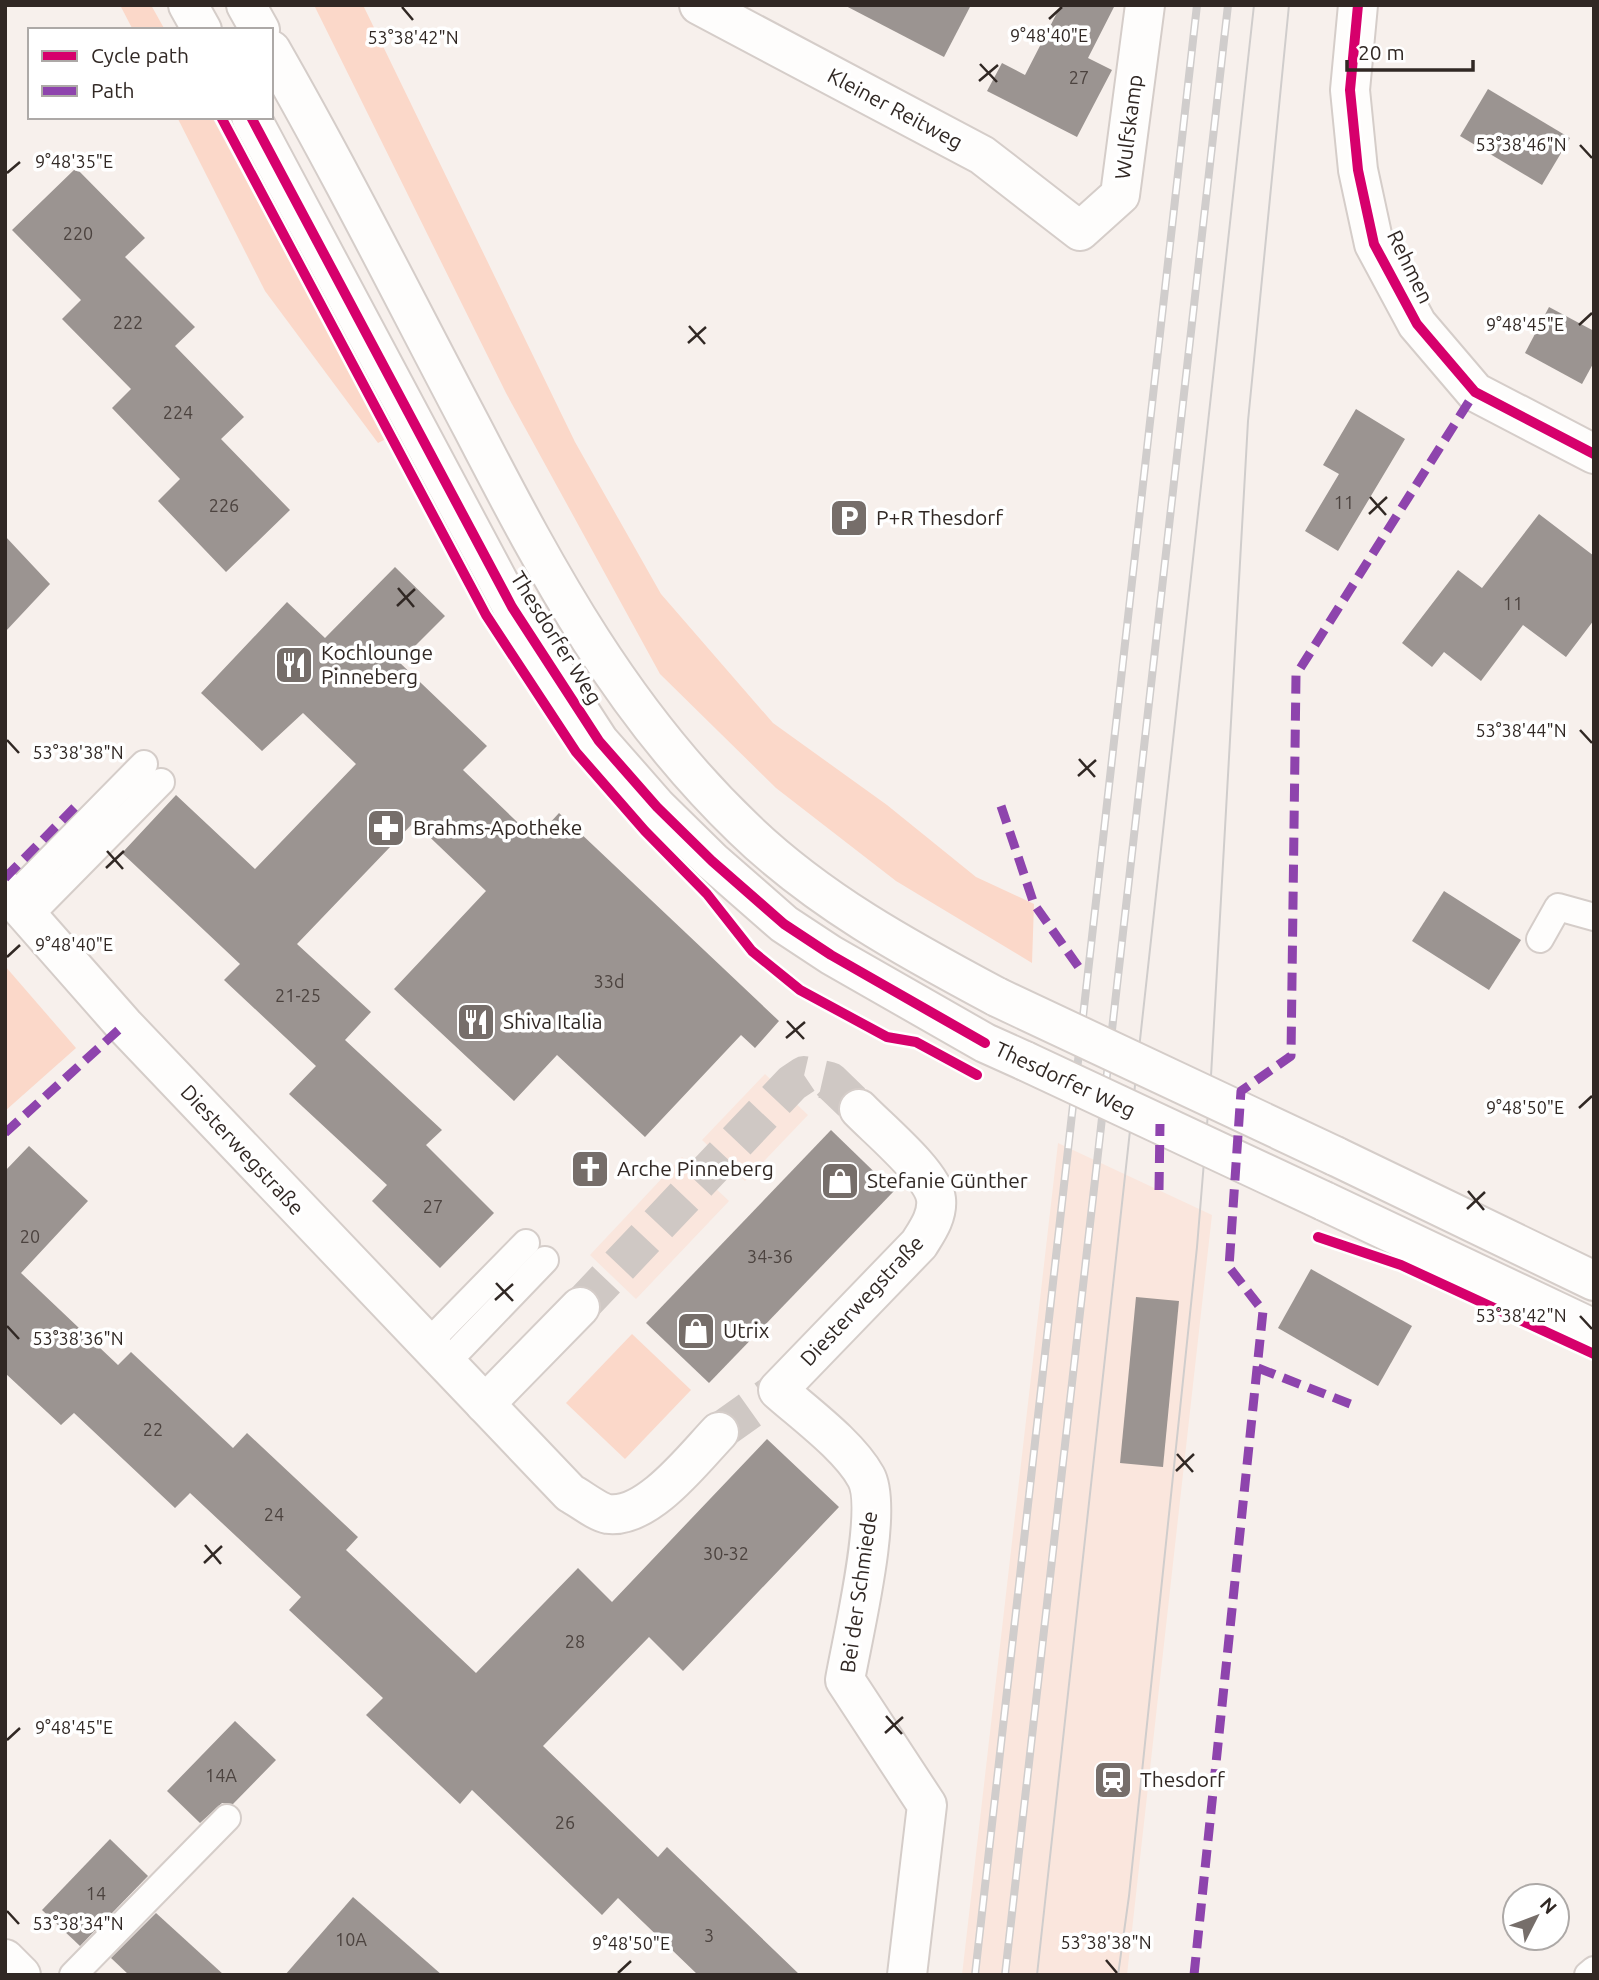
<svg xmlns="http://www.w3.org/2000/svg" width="1599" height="1980" viewBox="0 0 1599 1980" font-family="Ubuntu,sans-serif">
<rect width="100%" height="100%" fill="#f7f0ec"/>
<g fill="#fae6dd">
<path d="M765,1074L808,1115L745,1181L702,1140Z"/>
<path d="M1058,1143L1212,1215L1127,1975H962Z"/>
<path d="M682,1157L729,1201L636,1299L590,1255Z"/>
</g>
<g fill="#fbd8c9">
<path d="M120,5H151L165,30H133Z"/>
<path d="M314,5H363L575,442L661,594L773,723L887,805L976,877L1034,904L1032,963L896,881L776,788L660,674L506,393Z"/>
<path d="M177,117H212L386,439L378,443L265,291Z"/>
<path d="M5,966L76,1048L5,1111Z"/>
<path d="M632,1334L691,1390L625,1459L566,1403Z"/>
</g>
<g fill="#9b9491">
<path d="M844,5H971L944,57Z"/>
<path d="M1061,5H1115L1088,58L1112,70L1077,137L987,91L1002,63L1025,75Z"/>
<path d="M1488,89L1570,138L1542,185L1460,136Z"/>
<path d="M76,168L145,238L125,257L195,327L175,346L244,417L221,439L290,510L226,572L158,501L180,479L112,408L131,389L62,319L81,300L12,230Z"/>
<path d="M1549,307L1594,331V362L1582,384L1525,353Z"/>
<path d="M1356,409L1405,439L1338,551L1305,531L1339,474L1323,465Z"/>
<path d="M1539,514L1594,556V620L1566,657L1523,625L1481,681L1444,652L1432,667L1402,643L1458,570L1482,588Z"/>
<path d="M5,536L50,584L5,632Z"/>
<path d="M395,567L445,616L399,662L487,746L463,770L535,839L559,813L779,1021L755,1048L741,1035L645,1137L557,1055L514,1101L394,989L486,891L414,822L297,944L371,1012L345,1040L442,1130L426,1145L494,1213L440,1268L372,1201L387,1185L289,1094L316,1066L224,980L240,964L122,853L176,795L255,869L356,764L303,713L262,751L201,693L287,602L325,638Z"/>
<path d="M1444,891L1521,940L1489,990L1412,941Z"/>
<path d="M831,1130L894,1191L709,1383L646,1323Z"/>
<path d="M29,1146L88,1201L21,1273L118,1365L131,1352L233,1448L247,1433L358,1537L346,1550L476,1673L578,1568L612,1602L767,1439L839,1507L683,1671L649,1637L543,1746L658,1857L667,1847L800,1975H698L618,1898L602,1915L472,1790L460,1804L366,1715L383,1698L289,1610L301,1597L190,1493L175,1508L74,1413L61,1425L5,1373V1171Z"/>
<path d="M1311,1269L1412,1326L1378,1386L1278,1328Z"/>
<path d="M1136,1297L1179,1301L1163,1467L1120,1463Z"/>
<path d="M235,1721L276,1760L233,1804L222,1803L200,1823L167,1791Z"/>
<path d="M110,1839L148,1876L80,1946L42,1910Z"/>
<path d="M353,1897L442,1975H285Z"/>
<path d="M156,1913L224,1975H129L111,1958Z"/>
</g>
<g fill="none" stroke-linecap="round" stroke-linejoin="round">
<g stroke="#cfc8c4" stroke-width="38" stroke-dasharray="38 19" stroke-linecap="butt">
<path d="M580,1307L792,1083L804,1075L830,1081L859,1109"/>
<path d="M719,1432L778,1390"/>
</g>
<defs>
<g id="lane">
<path d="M12,898L144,764"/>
<path d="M28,917L161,782"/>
<path d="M1540,939L1558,907L1594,917"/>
<path d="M427,1344L526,1243"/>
<path d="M446,1363L545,1260"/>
<path d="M73,1975L227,1818"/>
<path d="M1588,1975L1594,1970"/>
</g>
<g id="street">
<path d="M699,5L982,155L1080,231L1120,195L1145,5"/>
<path d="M1358,5L1350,90L1358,170L1374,244L1417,324L1475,392L1594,454"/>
<path d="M5,890L124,1025L570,1493C581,1499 597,1512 608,1514C648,1519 694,1458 719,1432"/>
<path d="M859,1109C877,1128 933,1174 936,1199C938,1216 927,1231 919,1244L778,1390C805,1414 849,1446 866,1477C884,1509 852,1639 845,1680L927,1805L907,1975"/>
<path d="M485,1404L580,1307"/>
<path d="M5,1959L21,1975"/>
</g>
<g id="secondary">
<path d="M188,5L202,30"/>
<path d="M246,5L260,30"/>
<path d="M271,50C342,174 406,302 473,429C549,576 622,712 743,828C817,900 907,949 997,997"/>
<path d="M251,117L512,607L599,741L657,807L712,861L784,924L831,955L985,1043L1025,1061"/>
<path d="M1335,1156L1594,1281"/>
<path d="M1324,1201L1594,1329"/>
</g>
</defs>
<use href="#lane" stroke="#d5cdc9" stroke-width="30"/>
<use href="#street" stroke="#d5cdc9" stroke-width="42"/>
<use href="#secondary" stroke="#d5cdc9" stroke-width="42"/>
<use href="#lane" stroke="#fefdfc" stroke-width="26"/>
<use href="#street" stroke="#fefdfc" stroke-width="38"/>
<use href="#secondary" stroke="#fefdfc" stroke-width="38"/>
<g stroke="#d0cdcc" stroke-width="2">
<path d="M1037,1975L1254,5"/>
<path d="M1118,1975L1129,1896L1197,1247L1211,1076L1248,421L1289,5"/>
</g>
<defs>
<g id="rail">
<path d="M975,1975L1197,5"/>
<path d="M1005,1975L1228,5"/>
</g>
</defs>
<use href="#rail" stroke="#d0cdcc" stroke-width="8"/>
<use href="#rail" stroke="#fff" stroke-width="5" stroke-dasharray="16" stroke-linecap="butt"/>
<defs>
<g id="secondary-bridge">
<path d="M997,997L1335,1156"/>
<path d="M1025,1061L1324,1201"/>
</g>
</defs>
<use href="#secondary-bridge" stroke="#d5cdc9" stroke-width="42" stroke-linecap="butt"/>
<use href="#secondary-bridge" stroke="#fefdfc" stroke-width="38"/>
<g stroke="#8e44ad" stroke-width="9" stroke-dasharray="18 9" stroke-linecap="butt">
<path d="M1001,806L1034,904L1080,969"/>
<path d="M5,878L78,804"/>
<path d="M5,1133L124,1025"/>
<path d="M1159,1190L1160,1124"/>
<path d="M1258,1368L1358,1407"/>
<path d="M1194,1975L1263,1311L1229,1267L1241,1091L1291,1056L1296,675L1475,392"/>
</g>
<defs>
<g id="cycleway">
<path d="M1358,5L1350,90L1358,170L1374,244L1417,324L1475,392L1594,454"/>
<path d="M221,117L486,615L576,752L645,831L707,894L752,951L800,990L887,1037L916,1042L977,1075"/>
<path d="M251,117L512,607L599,741L657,807L712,861L784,924L831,955L985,1043"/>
<path d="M1318,1237L1401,1265L1594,1354"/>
</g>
</defs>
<use href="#cycleway" stroke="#fff" stroke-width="15"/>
<use href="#cycleway" stroke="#d6006c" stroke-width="10"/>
</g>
<path fill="none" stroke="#312824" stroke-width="2.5" d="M402,7L413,20M1049,19L1062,7M980,64L997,82M979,81L998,65M1580,145L1592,158M7,173L20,162M1579,325L1592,313M689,326L705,344M688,343L706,327M1370,497L1386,515M1369,514L1387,497M398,588L414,607M397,606L415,589M1580,730L1592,743M7,740L19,753M1079,759L1095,777M1078,776L1096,760M107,851L123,869M106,868L124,851M7,957L20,945M787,1021L804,1039M786,1038L805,1022M1579,1108L1592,1096M1468,1191L1484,1210M1467,1209L1485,1192M496,1283L513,1301M495,1300L513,1284M1580,1316L1592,1329M7,1326L19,1339M1177,1454L1193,1472M1176,1471L1194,1454M205,1545L221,1564M204,1563L222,1546M886,1716L902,1734M885,1733L903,1717M7,1740L20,1728M7,1911L19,1924M1106,1960L1117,1973M618,1973L631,1961"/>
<defs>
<symbol id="parking-square" viewBox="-11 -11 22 22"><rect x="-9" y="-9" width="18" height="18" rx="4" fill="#766e6a" stroke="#fff"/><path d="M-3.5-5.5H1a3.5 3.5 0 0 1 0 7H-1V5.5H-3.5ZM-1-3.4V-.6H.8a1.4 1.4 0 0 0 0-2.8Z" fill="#fff"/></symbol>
<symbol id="restaurant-square" viewBox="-11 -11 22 22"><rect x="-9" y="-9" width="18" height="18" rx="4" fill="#766e6a" stroke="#fff"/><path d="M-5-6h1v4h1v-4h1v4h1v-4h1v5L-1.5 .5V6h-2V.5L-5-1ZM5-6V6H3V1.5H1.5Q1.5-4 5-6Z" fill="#fff"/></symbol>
<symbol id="pharmacy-square" viewBox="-11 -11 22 22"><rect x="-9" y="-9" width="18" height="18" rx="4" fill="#766e6a" stroke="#fff"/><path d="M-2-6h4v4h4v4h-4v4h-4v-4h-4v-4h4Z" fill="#fff"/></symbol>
<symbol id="church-square" viewBox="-11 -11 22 22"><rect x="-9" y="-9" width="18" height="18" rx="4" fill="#766e6a" stroke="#fff"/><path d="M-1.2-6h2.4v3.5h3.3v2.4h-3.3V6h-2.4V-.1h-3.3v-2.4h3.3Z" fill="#fff"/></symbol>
<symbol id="shop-square" viewBox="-11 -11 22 22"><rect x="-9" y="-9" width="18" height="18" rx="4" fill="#766e6a" stroke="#fff"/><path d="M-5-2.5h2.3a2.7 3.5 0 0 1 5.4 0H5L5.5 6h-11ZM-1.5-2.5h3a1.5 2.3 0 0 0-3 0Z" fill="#fff"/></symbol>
<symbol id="station-square" viewBox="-11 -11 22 22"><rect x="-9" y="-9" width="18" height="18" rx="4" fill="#766e6a" stroke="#fff"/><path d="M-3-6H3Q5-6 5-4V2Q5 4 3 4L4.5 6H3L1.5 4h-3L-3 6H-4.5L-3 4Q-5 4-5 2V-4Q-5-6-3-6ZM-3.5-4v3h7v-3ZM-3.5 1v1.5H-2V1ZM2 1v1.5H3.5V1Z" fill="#fff"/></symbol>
</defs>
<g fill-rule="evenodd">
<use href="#parking-square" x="827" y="496" width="44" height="44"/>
<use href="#restaurant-square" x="272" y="643" width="44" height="44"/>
<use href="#pharmacy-square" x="364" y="806" width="44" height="44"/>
<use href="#restaurant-square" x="454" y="1000" width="44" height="44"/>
<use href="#church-square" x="568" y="1147" width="44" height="44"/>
<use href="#shop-square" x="818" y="1159" width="44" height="44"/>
<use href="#shop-square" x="674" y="1309" width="44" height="44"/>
<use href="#station-square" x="1091" y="1758" width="44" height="44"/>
</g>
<g text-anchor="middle" stroke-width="7" stroke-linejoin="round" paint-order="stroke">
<g font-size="18" fill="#4c433f">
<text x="1079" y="84">27</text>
<text x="78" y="240">220</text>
<text x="128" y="329">222</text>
<text x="178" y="419">224</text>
<text x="1344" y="509">11</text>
<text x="224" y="512">226</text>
<text x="1513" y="610">11</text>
<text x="609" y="988">33d</text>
<text x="298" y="1002">21-25</text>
<text x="433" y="1213">27</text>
<text x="30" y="1243">20</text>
<text x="770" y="1263">34-36</text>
<text x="153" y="1436">22</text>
<text x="274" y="1521">24</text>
<text x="726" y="1560">30-32</text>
<text x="575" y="1648">28</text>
<text x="221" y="1782">14A</text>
<text x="565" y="1829">26</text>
<text x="96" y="1900">14</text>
<text x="709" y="1942">3</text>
<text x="351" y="1946">10A</text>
</g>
<g font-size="21" fill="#312824" stroke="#fff">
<text transform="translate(895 109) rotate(28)" y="7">Kleiner Reitweg</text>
<text transform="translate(1129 127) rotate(-83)" y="7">Wulfskamp</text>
<text transform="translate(1410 267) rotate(64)" y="7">Rehmen</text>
<text transform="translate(556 638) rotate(58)" y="7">Thesdorfer Weg</text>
<text transform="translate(1065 1080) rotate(25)" y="7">Thesdorfer Weg</text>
<text transform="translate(242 1150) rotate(47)" y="7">Diesterwegstraße</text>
<text transform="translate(862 1301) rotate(-47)" y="7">Diesterwegstraße</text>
<text transform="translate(859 1592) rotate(-82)" y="7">Bei der Schmiede</text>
</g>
<g font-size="21" fill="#312824" stroke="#fff" text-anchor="start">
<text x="876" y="525">P+R Thesdorf</text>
<text x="321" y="660">Kochlounge<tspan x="321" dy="24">Pinneberg</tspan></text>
<text x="413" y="835">Brahms-Apotheke</text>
<text x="503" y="1029">Shiva Italia</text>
<text x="617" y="1176">Arche Pinneberg</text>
<text x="867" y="1188">Stefanie Günther</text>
<text x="723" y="1338">Utrix</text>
<text x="1140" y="1787">Thesdorf</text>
</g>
</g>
<g font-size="18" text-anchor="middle" fill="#312824" stroke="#fff" stroke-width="7" stroke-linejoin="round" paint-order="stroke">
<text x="1049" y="42">9°48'40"E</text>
<text x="413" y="44">53°38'42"N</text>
<text x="1521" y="151">53°38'46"N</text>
<text x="74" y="168">9°48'35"E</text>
<text x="1525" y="331">9°48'45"E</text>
<text x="1521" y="737">53°38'44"N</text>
<text x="78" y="759">53°38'38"N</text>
<text x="74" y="951">9°48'40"E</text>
<text x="1525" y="1114">9°48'50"E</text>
<text x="1521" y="1322">53°38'42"N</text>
<text x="78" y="1345">53°38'36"N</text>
<text x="74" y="1734">9°48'45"E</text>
<text x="78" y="1930">53°38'34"N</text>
<text x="1106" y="1949">53°38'38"N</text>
<text x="631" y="1950">9°48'50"E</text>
</g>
<rect width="1599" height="1980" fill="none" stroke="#312824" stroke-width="14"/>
<rect x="28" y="28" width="245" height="91" fill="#ffffff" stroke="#ada9a7" stroke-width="2"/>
<rect x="42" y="51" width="35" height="10" fill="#d6006c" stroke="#ada9a7" stroke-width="2"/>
<text x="91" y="63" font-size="21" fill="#312824">Cycle path</text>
<rect x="42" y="86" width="35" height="10" fill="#8e44ad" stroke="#ada9a7" stroke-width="2"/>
<text x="91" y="98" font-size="21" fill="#312824">Path</text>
<g transform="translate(1536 1917) rotate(48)"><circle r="33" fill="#ffffff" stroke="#ada9a7" stroke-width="2"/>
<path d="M0-5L12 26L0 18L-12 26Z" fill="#766e6a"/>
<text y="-10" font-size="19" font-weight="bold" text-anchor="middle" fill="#312824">N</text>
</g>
<path d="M1347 60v10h126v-10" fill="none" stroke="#312824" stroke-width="3.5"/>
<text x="1358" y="60" font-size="21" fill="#312824" stroke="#ffffff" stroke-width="5" paint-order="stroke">20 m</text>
</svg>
